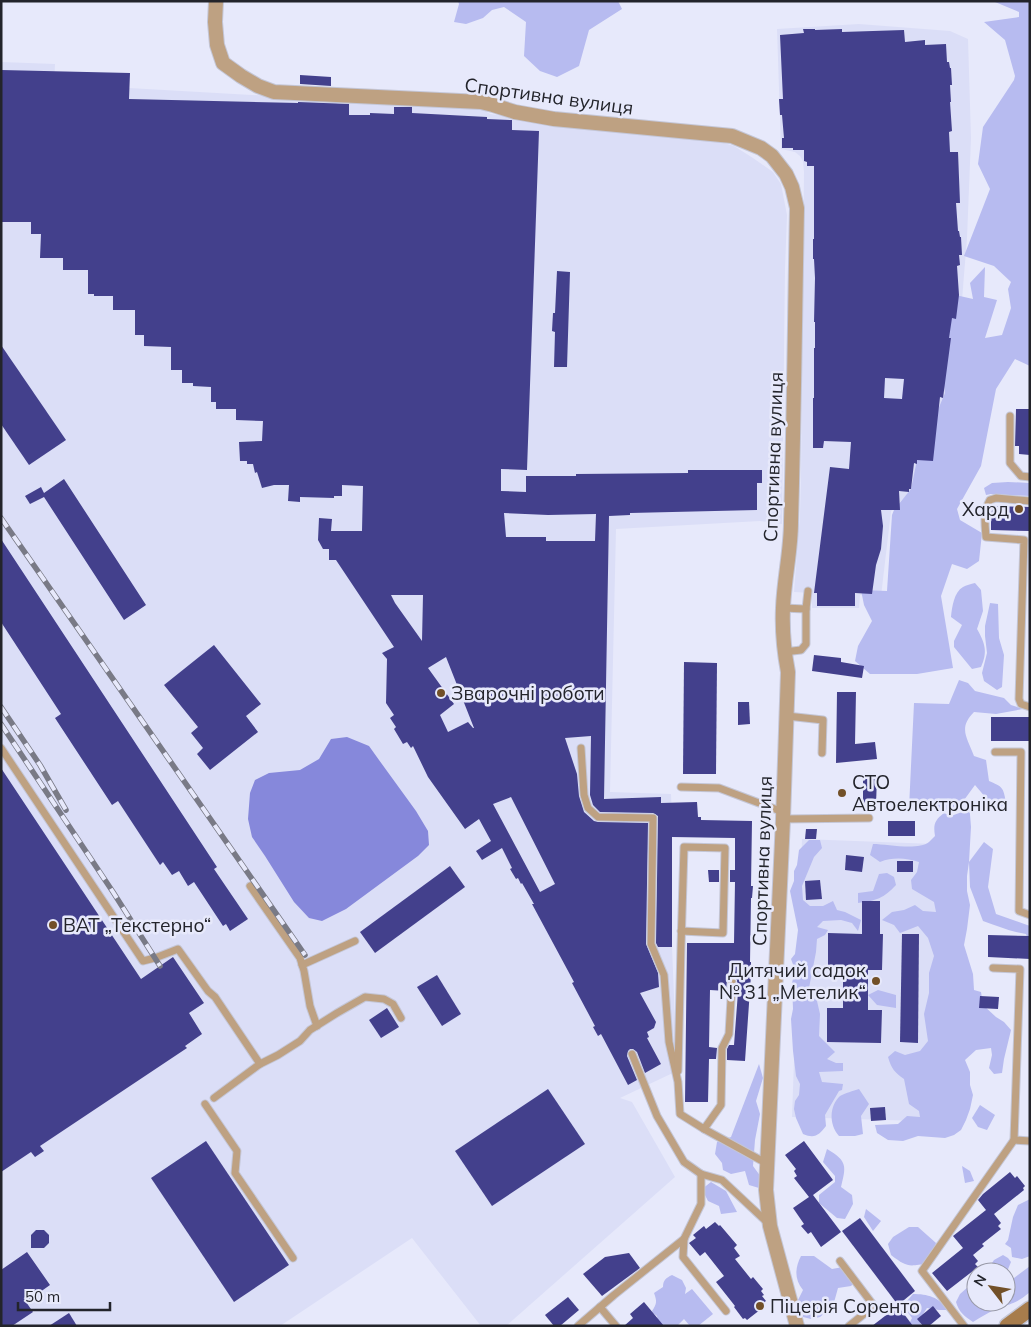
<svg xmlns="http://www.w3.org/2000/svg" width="1031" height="1327" viewBox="0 0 1031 1327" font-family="Mulish,sans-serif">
<rect width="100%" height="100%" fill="#e7e9fb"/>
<g fill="#dbdef7">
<path d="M859,24L950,31L968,39L971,138L967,238L962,300L939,463L891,511L881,596L860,595L859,608H812V593L794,592L800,514L801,474L804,172L803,161L800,156L795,152L781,149L777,29Z"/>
<path d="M1,62L55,64L54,85L129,88L481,108L490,114L561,124L710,139L734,146L753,158L773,172L781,184L787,215L785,269L782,524L760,521L616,529L610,792L671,794L672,819V947L677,1071L620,1098L632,1102L675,1177L506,1326H481L412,1238L280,1326H1Z"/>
<path d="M802,839L961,845L950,1122L792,1117Z"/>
</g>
<g fill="#b7bbf0">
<path d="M458,1H618L622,9L589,30L579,66L557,77L540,71L524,56L526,22L504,7L492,10L483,18L466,24L454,22L459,4Z"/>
<path d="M995,1H1030V366L1015,359L996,389L981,466L957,509L960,520L982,533L979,561L967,569L952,564L941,596L953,668L917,674H870L855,661L858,646L872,621L864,605L861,590L887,591L892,515L894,510L911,489L917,460L945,393L937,330L951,294L973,299L970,283L985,267L984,297L997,300L985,338L1002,335L1011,308L1008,289L1011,282L994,266L964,256L990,189L978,164L983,127L1014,80L1015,76L1005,40L984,22L1019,17V12L995,2Z"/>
<path d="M1008,482L1030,483V496L991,494L986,495L984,488L992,483Z"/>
<path d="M975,583L981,590L983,611L977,629C985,643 988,652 981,667L972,669L954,647V641L962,625L951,617C952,607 954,592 963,587C966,585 971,584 975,583Z"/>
<path d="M990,603L998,604L999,638L1004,655L1002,687L997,690L984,681L982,673L987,653L985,636V626Z"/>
<path d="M959,680L968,683L975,691L1004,698L1011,705L1023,709L996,714L974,712C958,728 967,737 974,756L986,760L989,781C1003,787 1003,787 1006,802L1001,807C989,804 983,794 975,785L959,807L956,805V810L909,808L914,703L949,704Z"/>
<path d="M969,802L971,827L969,862L984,842L993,849L988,887L996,914L1030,926V944L1026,934C1011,932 998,926 983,921L970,887L969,862L967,876V891L970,905L967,929L964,945L973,974L974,990L981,992L983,1005L996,1017L1004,1022L1011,1030L1004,1059L1002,1073L994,1074L989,1068L992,1055L991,1048L976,1050L965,1060L970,1072V1085L973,1095L970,1109L966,1120L961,1130L954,1135L945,1138L918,1136L903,1141L888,1140L877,1133L875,1125L898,1124L907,1116L920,1117L919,1111L909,1104L904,1079C895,1073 891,1068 888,1057L895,1051L905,1055L920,1051L928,1041L924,1014L929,993V973L934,956L928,938L918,926L900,933L894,925L882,920L892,912L904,910L915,905L923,911L936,912L934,902L912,889L911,880L917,872L919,862C906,858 893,857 880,862L870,855L873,844C887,844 918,851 929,842C931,840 933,838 935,836C933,824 935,820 944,813L951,816L962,812Z"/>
<path d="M809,840H820L822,848L814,857L802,886L803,900L810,906H823L833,901L837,910L845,912L861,920L858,931L852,923L841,920L823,921L817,927L828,930L825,935L817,939L816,952L808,993L817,1001L820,1014L819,1036L835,1052L827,1059L836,1063H843V1071L819,1072L822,1082L843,1084L842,1090L839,1091L825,1115L826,1126C819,1135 815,1139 803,1134L796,1118L794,1109L795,1101L799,1095L800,1084L796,1076L793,1051L791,1019L793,1009L792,983L795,970L791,959L795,954L798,930L790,891L794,881V871L797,865L799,850Z"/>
<path d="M887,873L894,877L896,885C884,898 876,901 858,903V893L873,891L879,874Z"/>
<path d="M878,990L896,995V1008L877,1005L868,995Z"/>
<path d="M759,1064L763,1078L756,1101L760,1114L755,1140L753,1166L761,1177L759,1188L749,1185L745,1171L731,1174L723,1170L722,1163L715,1154L717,1142L731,1137Z"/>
<path d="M859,1089L869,1104L861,1116L863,1134L855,1136H839C829,1125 829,1106 840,1096C845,1093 853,1091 859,1089Z"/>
<path d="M980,1105L995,1115L987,1130L978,1127L972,1118Z"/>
<path d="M827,1149C848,1161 846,1167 841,1187L852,1195L853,1204L845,1219L837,1218L819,1203V1195L835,1182V1176L823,1162Z"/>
<path d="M962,1166L970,1171L974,1181L965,1183Z"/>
<path d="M711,1182L726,1191L737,1212L721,1214L719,1206L708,1201L702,1189Z"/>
<path d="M1030,1199V1256L1022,1259L1012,1257L1011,1248L1005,1244L1008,1240L1013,1217L1018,1205Z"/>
<path d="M866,1209L881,1221L873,1231L864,1217Z"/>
<path d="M909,1227H918L936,1243L928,1263C908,1267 907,1267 891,1255L888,1244L893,1237Z"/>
<path d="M1003,1255L1008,1258L1011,1262L1006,1274V1272H986L994,1260Z"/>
<path d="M801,1256H814L832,1269L843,1267L854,1272L855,1282L851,1286L838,1288L833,1306L820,1317L811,1319L803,1317L797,1302L803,1290C794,1279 795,1268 801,1256Z"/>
<path d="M1030,1266V1292C1017,1303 1013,1303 998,1308C989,1312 981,1317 973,1322C964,1316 959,1312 956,1302L960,1294L976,1280V1302H1006V1284Z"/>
<path d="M672,1275L682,1280L686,1288L685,1294L692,1289L713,1314L698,1326H690L684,1319L677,1326H661L658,1322L657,1316L653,1313L652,1311C657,1304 657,1301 654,1293L663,1287C663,1280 666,1278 672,1275Z"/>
<path d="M913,1294C927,1294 940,1297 947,1310H939L927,1308L919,1320L922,1326H908L912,1318L906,1310V1302Z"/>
</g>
<path fill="#8688db" d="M347,737L369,746L379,760L416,811L428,831L429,845L418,856L346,909L322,921L309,918L294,902L265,856L252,837L248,819L250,793L255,780L269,773L300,770L319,759L331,739Z"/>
<g fill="#43408c" fill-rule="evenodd">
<path d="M803,29H815V30L842,29V32L904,30L905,42L925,40V45L946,44L947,62H949L950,68H951L952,85H950L951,102H950L952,131L949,132L950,152H958L960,203H956L958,231H959L960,237H961L962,255H959L960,265L957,266L959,295L956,319L952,318L949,338H951L943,398L940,397L933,461L917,460V464L914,463L911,489H909V492L899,491L900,510H881L883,526L881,549L876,565L872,594L855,593V606H817V593H814L830,467L849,469L851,442L824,441L823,448H813V398H814V348H815V322H814L815,278L814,259H813V239H814V166H807V162L804,161V150H793V148H782V138H784L782,115H780L779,99H783L780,35L804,33ZM885,378L904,379L902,399L884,398Z"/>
<path d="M1,70L130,73L129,99L298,103V102L349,104V115H370V113L394,114V107H412V113L487,117V119L511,120H512V130L539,131L527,470L501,469V491L526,492V476H576V474L688,473V470H762V483H757V510L630,513V515L609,516L604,799L661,797V803L697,802L698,817H701V820L752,821L751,886H753L752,898H751L750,962H751V975L745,1061L727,1060V1049L729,1045H734L738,992L737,980L735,978L732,977L727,980L726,991L710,990L709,1047L717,1048L716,1059H709L708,1102H685L687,943H734L735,882H730V870H735V838L672,837V947H658L656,943L658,816L653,813L600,812L593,805L590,795L591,736L565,738L577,774L579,796L584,812L594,821L598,822L648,823L646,944L658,973L659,987L640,993L656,1022L654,1028L647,1032L649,1037L647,1038L661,1064L645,1073L637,1052L633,1049H630L628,1051L627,1056L637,1080L628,1085L601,1034L598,1036L593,1027L595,1026L572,983L574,982L532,904H534L522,883L521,884L518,878L516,879L510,869L512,868L502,848L482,860L476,851L491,841L479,819L465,829L428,777L413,746L411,748L407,742L403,744L394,729L396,727L390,718L394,715L386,703L387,659L382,653L394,647L336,560H329V549H323L318,540L319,518L332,519L331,531H362L363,486L342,485V496H334V498L300,497V502L288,501L289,485H274L262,488L257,472L255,473L253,464H247V461H240L239,442L262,441L263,421L236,420V409H216V402H211V387L193,386V383H182V370H171V347L144,346V335H135V310H113V296H94V294H88V270H63V258H40L41,234H31V222H1ZM504,513L548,515L596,514L595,541H546V537H506ZM391,595H423L422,641L395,603ZM446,657L474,728H473L468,722L448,732L440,715L454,704L428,668ZM511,797L555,884L540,892L493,804Z"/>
<path d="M300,75L331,77V86L300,84Z"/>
<path d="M557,271L570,272L567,367H554L555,332L552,331L553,313H555Z"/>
<path d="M1,345L66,440L29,465L1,424Z"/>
<path d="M1016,409H1030V455L1019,454V446H1015Z"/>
<path d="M64,479L146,605L124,620L44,497L30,504L25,496L41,487L44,493Z"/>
<path d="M993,506L1030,507V531L991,530V514Z"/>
<path d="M1,539L217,867L214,869L248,919L230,931L226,924L223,926L194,882L188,886L179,871L172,875L163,862L160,865L118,801L112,805L55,718L61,714L1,622Z"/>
<path d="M214,645L261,704L246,716L258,732L210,770L197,754L203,748L191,733L198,727L164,685Z"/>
<path d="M814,655L841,658V662L864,666L862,678L812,671Z"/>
<path d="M684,662L717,663L716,774H683Z"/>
<path d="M837,692H856L855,744L875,742L877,759L836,763Z"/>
<path d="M738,702H749L750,724L738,725Z"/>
<rect x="991" y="717" width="39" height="24"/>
<path d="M1,768L141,979L173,957L204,1003L189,1013L202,1034L185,1046L187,1048L40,1146L44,1151L35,1157L31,1152L1,1172Z"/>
<path d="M877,776L876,805H863V777Z"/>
<rect x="888" y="821" width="27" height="15"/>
<path d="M806,829H817L816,839H805Z"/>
<path d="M846,855L864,857L862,872L845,870Z"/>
<rect x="897" y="861" width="16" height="11"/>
<path d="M450,866L465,887L375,953L360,932Z"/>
<path d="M708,870H719V882H709Z"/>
<path d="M820,880L822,899L806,900L805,881Z"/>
<path d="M862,901H880V934H883L882,970H868V1010H882L881,1043L827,1042V1008H843V972H828V933L862,934Z"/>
<path d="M902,934H919L918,1043L900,1042Z"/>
<path d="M988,935L1030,936V959L988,957Z"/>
<path d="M437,975L461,1014L442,1026L417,987Z"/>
<path d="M980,996L999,997L998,1009L979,1008Z"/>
<path d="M387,1008L399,1027L381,1038L369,1020Z"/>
<path d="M548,1089L585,1144L492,1206L455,1151Z"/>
<path d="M885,1107L886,1120L871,1121L870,1108Z"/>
<path d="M206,1141L289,1265L234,1302L151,1178Z"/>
<path d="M804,1141L833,1180L813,1195L841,1232L821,1247L811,1232L808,1234L801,1226L804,1224L793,1208L809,1197L794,1178L797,1176L794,1171L796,1169L785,1155Z"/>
<path d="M1010,1172L1015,1178L1017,1176L1025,1186L1023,1188L1024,1190L994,1214L1001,1223L998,1226L1001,1229L982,1244L984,1246L973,1255L978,1261L975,1264L978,1267L947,1291L932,1273L963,1248L953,1236L986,1210L978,1200L983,1194Z"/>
<path d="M860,1218L915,1291L898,1305L842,1231Z"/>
<path d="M715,1222L719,1226L720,1225L737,1245L734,1248L740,1256L735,1259L751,1279L753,1277L763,1289L761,1291L764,1295L762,1296L766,1301L763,1303L765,1306L747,1320L745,1318L743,1319L734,1307L735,1306L716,1282L724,1276L705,1252L700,1256L689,1243L696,1238L693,1235L704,1226L706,1229Z"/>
<path d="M36,1230H44L49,1235V1243L44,1248H31V1235Z"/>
<path d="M27,1252L50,1285L26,1302L33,1312L12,1326H1V1270Z"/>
<path d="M629,1253L640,1268L602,1296L583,1274L605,1257Z"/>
<path d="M568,1297L579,1310L560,1326H554L545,1315Z"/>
<path d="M644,1302L664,1326H624L633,1318L630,1314Z"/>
<path d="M898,1306L913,1326H872Z"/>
<path d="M933,1306L941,1316L929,1326H923L917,1319Z"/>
<path d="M69,1313L77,1326H49Z"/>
</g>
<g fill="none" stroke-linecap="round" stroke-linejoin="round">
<defs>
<g id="lane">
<path d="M1010,416V463L1021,476L1030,477"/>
<path d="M1030,501L996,498L990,500C983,511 985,525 986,537L1024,540L1019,699L1021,704L1030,707"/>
<path d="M783,608L806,609L808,591"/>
<path d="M784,652L801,650L806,644V609"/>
<path d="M787,716L823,720L822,753"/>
<path d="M1,748L143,961L155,958L178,949L208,991L215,997L260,1064L214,1098"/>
<path d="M581,748L584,795L588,808L598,817L653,818L651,944L664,975L669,1042L678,1082L680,1114L704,1129L766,1163"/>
<path d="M995,752H1021L1019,911L1030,915"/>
<path d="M681,787L719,788L783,812"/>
<path d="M783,819L869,818"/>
<path d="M250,886L300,958L304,971L310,1006L317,1026"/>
<path d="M302,965L355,941"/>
<path d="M993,968L1020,969L1014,1140L1030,1141"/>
<path d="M632,1054L657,1116L684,1162L701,1174L722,1180L769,1224"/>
<path d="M260,1064L278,1055L300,1041L310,1030L337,1013L365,997L384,999L393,1004L401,1018"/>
<path d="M678,1071L681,947L684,847L725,848L723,933L681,931"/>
<path d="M205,1104L237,1151L235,1173L293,1258"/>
<path d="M704,1129L721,1105L722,1048L729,1034L732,982"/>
<path d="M684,1239L683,1257L726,1311"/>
<path d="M840,1261L874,1306L849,1326"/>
<path d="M600,1307L616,1326"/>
<path d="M578,1326L614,1295L684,1239L701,1204V1174"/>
<path d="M964,1326L922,1271L1014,1140"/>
</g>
<path id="street" d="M216,1L215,22L217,45L223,63L241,76L258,86L274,92L481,102L493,105L515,112L554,119L732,136L761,148L772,156L786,174L792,187L797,208C795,312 794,417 791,522C791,551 784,579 783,608C782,630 784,651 788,672L783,819L766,1190L770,1226L797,1326"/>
<path id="secondary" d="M1007,1326L1030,1309"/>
</defs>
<use href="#lane" stroke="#c4c6d6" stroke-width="9"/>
<use href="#street" stroke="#c4c6d6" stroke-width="16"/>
<use href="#secondary" stroke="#c4c6d6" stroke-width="18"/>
<use href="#lane" stroke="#bea182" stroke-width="7"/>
<use href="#street" stroke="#bea182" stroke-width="14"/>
<use href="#secondary" stroke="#a77c4c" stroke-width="15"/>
<defs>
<g id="rail">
<path d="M1,518L305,955"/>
<path d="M1,707L40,765L66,810"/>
<path d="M1,724L113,892L160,966"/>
</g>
</defs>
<use href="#rail" stroke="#797a86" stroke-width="5.5"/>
<use href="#rail" stroke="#e7e9fb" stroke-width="4" stroke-dasharray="11" stroke-linecap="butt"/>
</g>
<g fill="#725028" stroke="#e7e9fb" stroke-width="2">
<circle cx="1019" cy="509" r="5"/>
<circle cx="441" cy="693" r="5"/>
<circle cx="842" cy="793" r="5"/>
<circle cx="53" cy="925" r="5"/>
<circle cx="876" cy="981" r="5"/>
<circle cx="760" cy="1306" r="5"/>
</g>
<g text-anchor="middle" stroke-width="5" stroke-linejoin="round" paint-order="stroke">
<g font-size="19" fill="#23242b" stroke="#e7e9fb">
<text transform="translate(549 96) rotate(8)" y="7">Спортивна вулиця</text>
<text transform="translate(773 457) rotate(-88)" y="7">Спортивна вулиця</text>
<text transform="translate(762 861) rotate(-88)" y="7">Спортивна вулиця</text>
</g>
<g font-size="19" fill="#23242b" stroke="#e7e9fb" text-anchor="start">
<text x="1009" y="516" text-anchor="end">Хард</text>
<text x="451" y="700">Зварочні роботи</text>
<text x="852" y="789">СТО<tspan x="852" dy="22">Автоелектроніка</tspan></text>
<text x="63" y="932">ВАТ „Текстерно“</text>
<text x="866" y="977" text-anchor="end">Дитячий садок<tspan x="866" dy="22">№ 31 „Метелик“</tspan></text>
<text x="770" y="1313">Піцерія Соренто</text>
</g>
</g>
<rect width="1031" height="1327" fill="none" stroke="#23242b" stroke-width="5"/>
<g transform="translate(991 1287) rotate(301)"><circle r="24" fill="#e7e9fb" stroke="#999aa8"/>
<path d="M0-4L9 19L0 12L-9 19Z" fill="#725028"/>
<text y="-8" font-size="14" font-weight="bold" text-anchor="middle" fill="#23242b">N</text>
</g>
<path d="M18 1302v8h92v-8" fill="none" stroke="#23242b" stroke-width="2.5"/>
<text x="25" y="1302" font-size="15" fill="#23242b" stroke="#e7e9fb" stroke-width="4" paint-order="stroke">50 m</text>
</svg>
